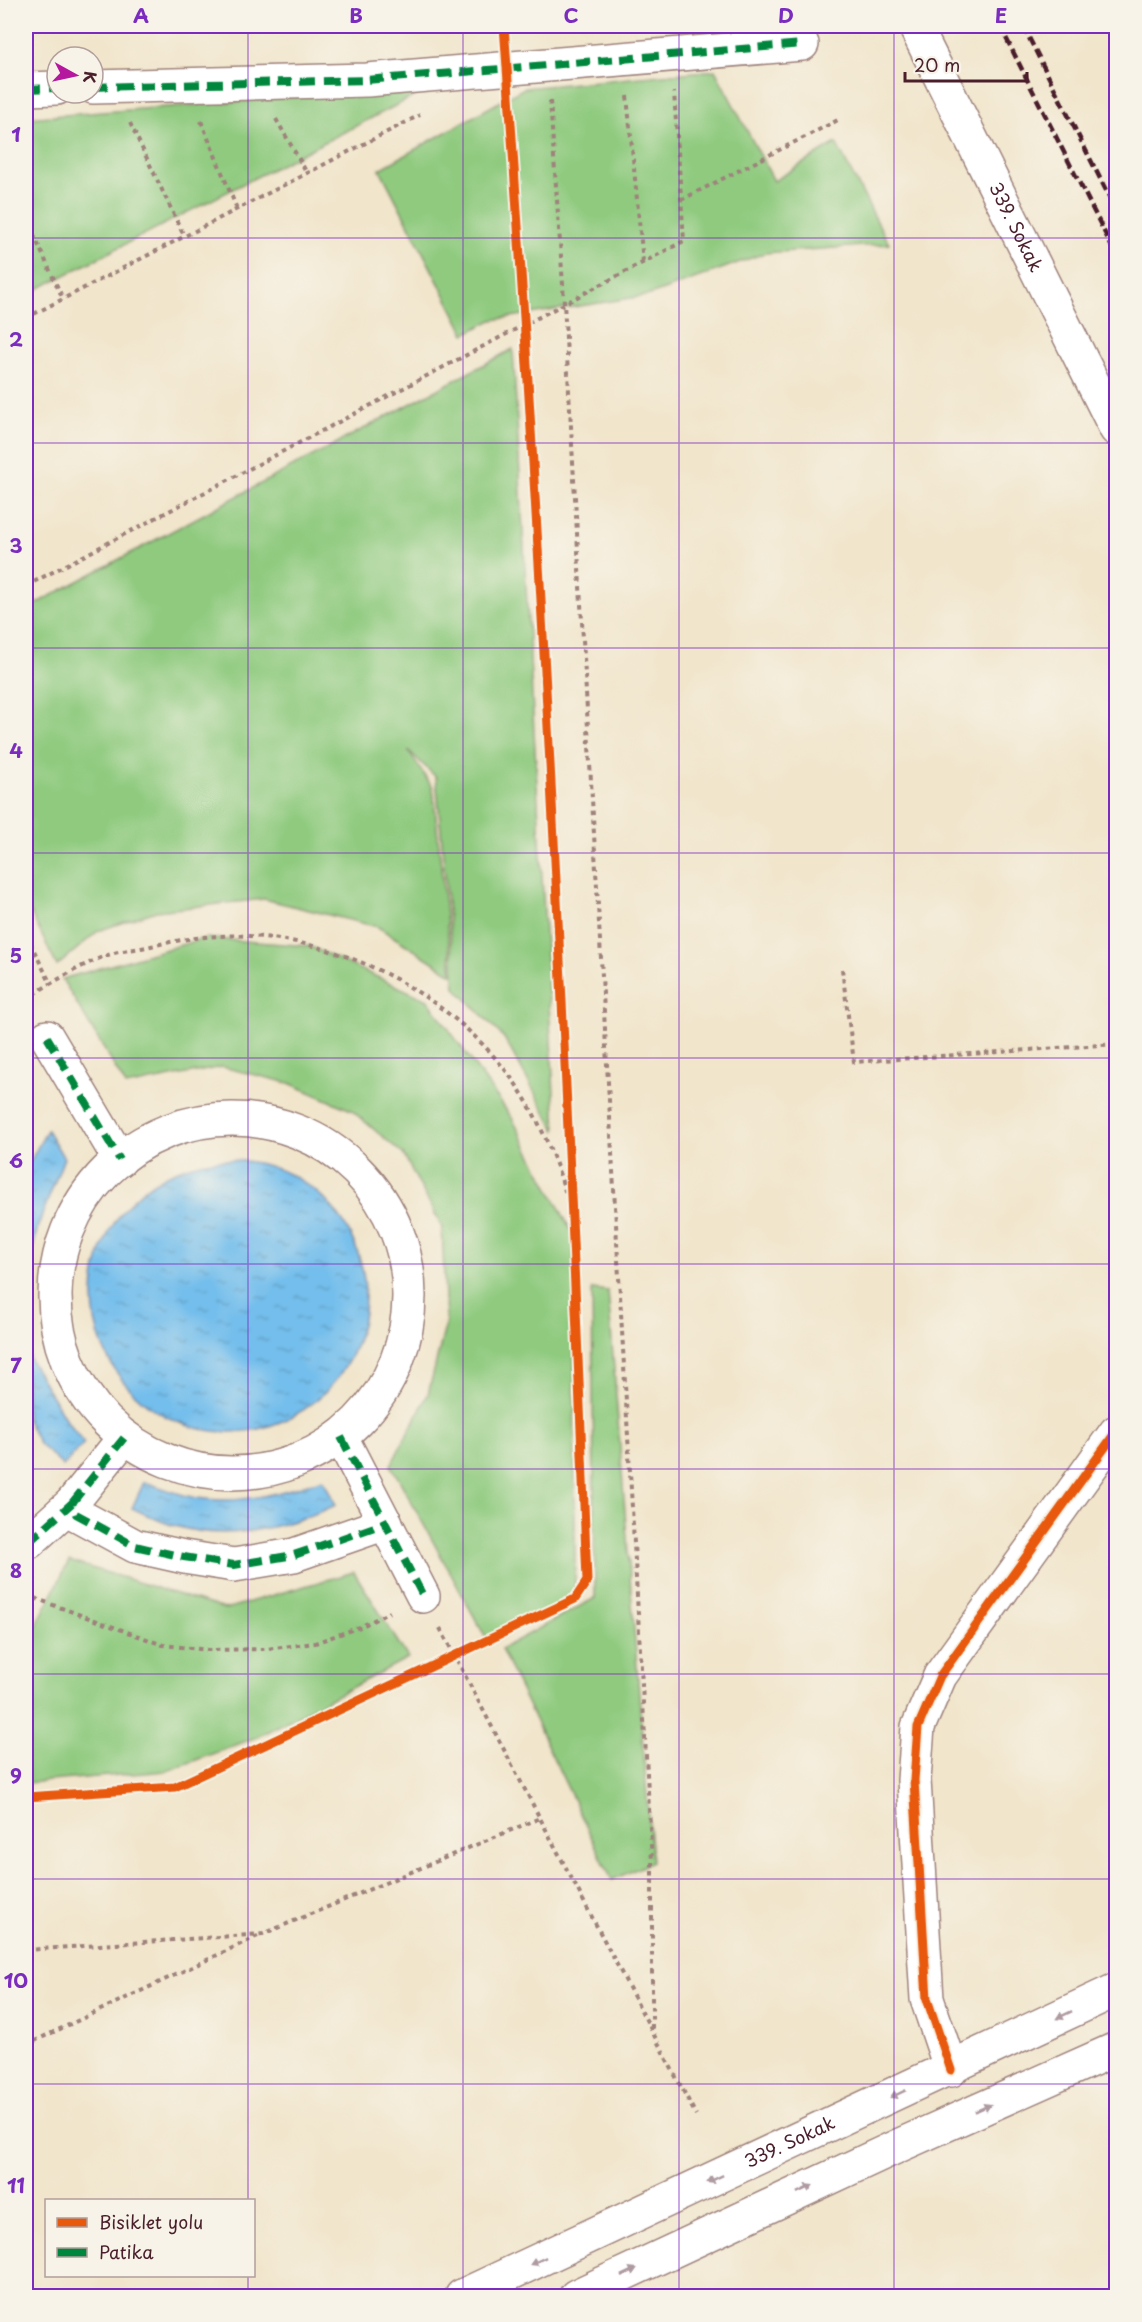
<svg xmlns="http://www.w3.org/2000/svg" width="1142" height="2322" viewBox="0 0 1142 2322" font-family="'Playpen Sans',sans-serif">
<defs>
<pattern id="water-ripples" width="26" height="14" patternUnits="userSpaceOnUse" patternTransform="scale(1.5)"><rect width="26" height="14" fill="#73beec"/><path d="M2 4q2-2 4 0t4 0M15 11q2-2 4 0t4 0" fill="none" stroke="#609abf"/></pattern>
</defs>
<rect width="100%" height="100%" fill="#f7f3e8"/>
<filter id="ink" filterUnits="userSpaceOnUse"><feTurbulence type="fractalNoise" baseFrequency=".0167" numOctaves="2"/><feDisplacementMap in="SourceGraphic" scale="12" xChannelSelector="R" yChannelSelector="G"/><feConvolveMatrix kernelMatrix="1 2 1 2 8 2 1 2 1" color-interpolation-filters="sRGB"/></filter>
<filter id="wash" filterUnits="userSpaceOnUse"><feTurbulence type="fractalNoise" baseFrequency=".008" numOctaves="4" result="noise"/><feDisplacementMap in="SourceGraphic" scale="24" xChannelSelector="R" yChannelSelector="G"/><feGaussianBlur stdDeviation="1.35" result="paint"/><feColorMatrix in="noise" values="0 0 0 0 0 0 0 0 0 0 0 0 0 0 0 0 0 1.4 0 .05"/><feComposite in="paint" operator="in"/></filter>
<g filter="url(#wash)">
<rect width="100%" height="100%" fill="#f1e5cb"/>
<g fill="#8fca7f" stroke="#6c7455" stroke-width="1.5">
<path d="M715,70L774,181L836,143L889,244L765,253L650,295L492,320L465,334L380,169L524,88Z"/>
<path d="M434,86L26,295V118Z"/>
<path d="M513,349L556,1131L504,1038L455,987L436,777L408,750L433,788L452,974L378,927L264,899L156,911L98,931L57,966L26,903V609Z"/>
<path d="M205,938L309,946L428,1000L512,1118L574,1236L575,1599L487,1640L391,1465L428,1394L446,1323L442,1227L403,1154L351,1110L289,1083L222,1067L126,1086L62,979Z"/>
<path d="M592,1289L608,1291L652,1862L612,1880L501,1649L595,1598Z"/>
<path d="M69,1561L225,1609L354,1572L408,1658L257,1737L167,1771L26,1783V1646Z"/>
</g>
<g fill="url(#water-ripples)" stroke="#5e6e8c" stroke-width="1.5">
<path d="M47,1130L64,1158L38,1226L26,1278V1169Z"/>
<circle cx="229" cy="1296" r="136"/>
<path d="M26,1322L29,1358L66,1420L84,1443L63,1466L39,1444L26,1418Z"/>
<path d="M323,1479L336,1505C287,1527 228,1542 175,1526C160,1522 146,1514 132,1508L144,1482C161,1487 179,1495 197,1498C240,1505 282,1493 323,1479Z"/>
</g>
</g>
<g filter="url(#ink)">
<g fill="none" stroke-linecap="round" stroke-linejoin="round">
<defs>
<g id="minor">
<path id="s1" d="M915,26L1116,429"/>
<path d="M93,87L367,80L802,44"/>
<path d="M26,89L57,88"/>
<path d="M47,1037L120,1160"/>
<circle cx="232" cy="1296" r="177"/>
<path d="M341,1437L423,1596"/>
<path d="M72,1503L124,1438"/>
<path d="M29,1542L72,1503L76,1514L135,1546L184,1557L234,1565L294,1555L386,1523"/>
<path d="M951,2070L927,1999L914,1780L918,1727L940,1676L1116,1432"/>
</g>
<g id="major">
<path id="s2" d="M462,2296L1116,1990"/>
<path d="M576,2296L898,2146L1116,2049"/>
</g>
</defs>
<use href="#minor" stroke="#9e827b" stroke-width="36"/>
<use href="#major" stroke="#9e827b" stroke-width="36"/>
<g stroke="#9e827b" stroke-width="4" stroke-dasharray="4.5 4.5" stroke-linecap="butt">
<path d="M870,26L877,33"/>
<path d="M627,96L643,262"/>
<path d="M550,101L563,285L652,1862V2029"/>
<path d="M276,119L307,173"/>
<path d="M201,121L237,209"/>
<path d="M130,123L184,236"/>
<path d="M681,200L840,119"/>
<path d="M26,218L63,299"/>
<path d="M26,318L420,115"/>
<path d="M26,586L684,241L674,92"/>
<path d="M26,935L51,984"/>
<path d="M842,969L854,1062L1116,1044"/>
<path d="M30,1006L26,998C53,983 81,964 111,954C123,950 138,949 151,946C182,939 217,934 249,936C351,941 456,1000 515,1083C543,1124 561,1172 573,1220"/>
<path d="M26,1592L33,1579"/>
<path d="M26,1595L163,1645L208,1650L266,1649L315,1643L360,1627L390,1612"/>
<path d="M440,1628L696,2115"/>
<path d="M26,1950L263,1934L540,1818"/>
<path d="M26,2045L260,1935"/>
<path d="M45,2296L58,2291"/>
</g>
<use href="#minor" stroke="#fff" stroke-width="33"/>
<use href="#major" stroke="#fff" stroke-width="33"/>
<g stroke="#4a1f2b" stroke-width="4.5" stroke-dasharray="9 4.5" stroke-linecap="butt">
<path d="M1000,26L1116,255"/>
<path d="M1023,26L1116,210"/>
</g>
<g stroke="#00873e" stroke-width="8" stroke-dasharray="15 8" stroke-linecap="butt">
<path d="M93,87L367,80L802,44"/>
<path d="M26,89L57,88"/>
<path d="M47,1037L120,1160"/>
<path d="M341,1437L423,1596"/>
<path d="M72,1503L124,1438"/>
<path d="M29,1542L72,1503L76,1514L135,1546L184,1557L234,1565L294,1555L386,1523"/>
</g>
<defs>
<g id="cycleway">
<path d="M26,1797L175,1787L575,1599L587,1581C567,1062 542,544 504,26"/>
<path d="M951,2070L927,1999L914,1780L918,1727L940,1676L1116,1432"/>
</g>
</defs>
<use href="#cycleway" stroke="#f7f3e8" stroke-width="13"/>
<use href="#cycleway" stroke="#e8590c" stroke-width="9"/>
</g>
<defs><path id="oneway-solid" d="M-6-.8H1V-3.2L6.5 0L1 3.2V.8H-6Z" transform="scale(1.5)"/></defs>
<g fill="#ae9aa0">
<use href="#oneway-solid" transform="translate(1064 2015) rotate(154)"/>
<use href="#oneway-solid" transform="translate(898 2094) rotate(155)"/>
<use href="#oneway-solid" transform="translate(983 2108) rotate(-24)"/>
<use href="#oneway-solid" transform="translate(715 2179) rotate(155)"/>
<use href="#oneway-solid" transform="translate(805 2189) rotate(-25)"/>
<use href="#oneway-solid" transform="translate(538 2261) rotate(155)"/>
<use href="#oneway-solid" transform="translate(629 2272) rotate(-25)"/>
</g>
</g>
<path fill="none" stroke="#7b2cbf" stroke-width="1.5" stroke-opacity="0.55" d="M248,26V2200M463,26V2296M679,26V2296M894,26V2296M26,238H1116M26,443H1116M26,648H1116M26,853H1116M26,1058H1116M26,1264H1116M26,1469H1116M26,1674H1116M26,1879H1116M26,2084H1116M248,2276V2296"/>
<g text-anchor="middle" stroke-width="4.5" stroke-linejoin="round" paint-order="stroke">
<g font-size="18" fill="#4a1f2b" stroke="#f7f3e8">
<text dy="6" stroke="none"><textPath href="#s1" startOffset="225">339. Sokak</textPath></text>
<text dy="6" stroke="none"><textPath href="#s2" startOffset="362">339. Sokak</textPath></text>
</g>
</g>
<rect width="1142" height="2322" fill="none" stroke="#f7f3e8" stroke-width="66"/>
<rect x="45" y="2199" width="210" height="78" fill="#f7f3e8" stroke="#b29e9c" stroke-width="1.5"/>
<rect x="57" y="2218" width="30" height="9" fill="#e8590c" stroke="#b29e9c" stroke-width="1.5"/>
<text x="99" y="2229" font-size="18" fill="#4a1f2b">Bisiklet yolu</text>
<rect x="57" y="2248" width="30" height="9" fill="#00873e" stroke="#b29e9c" stroke-width="1.5"/>
<text x="99" y="2259" font-size="18" fill="#4a1f2b">Patika</text>
<g transform="translate(75 75) rotate(98)"><circle r="28" fill="#f7f3e8" stroke="#b29e9c" stroke-width="1.5"/>
<path d="M0-4.5L10 22L0 15L-10 22Z" fill="#b5179e"/>
<text y="-9" font-size="16" font-weight="bold" text-anchor="middle" fill="#4a1f2b">K</text>
</g>
<path d="M905 72v9h122v-9" fill="none" stroke="#4a1f2b" stroke-width="3"/>
<text x="914" y="72" font-size="18" fill="#4a1f2b" stroke="#f7f3e8" stroke-width="4.5" paint-order="stroke">20 m</text>
<rect x="33" y="33" width="1076" height="2256" fill="none" stroke="#7b2cbf" stroke-width="2"/>
<g font-size="20" text-anchor="middle" font-weight="bold" fill="#7b2cbf">
<text x="141" y="23">A</text>
<text x="356" y="23">B</text>
<text x="571" y="23">C</text>
<text x="786" y="23">D</text>
<text x="1001" y="23">E</text>
<text x="16" y="142">1</text>
<text x="16" y="347">2</text>
<text x="16" y="553">3</text>
<text x="16" y="758">4</text>
<text x="16" y="963">5</text>
<text x="16" y="1168">6</text>
<text x="16" y="1373">7</text>
<text x="16" y="1578">8</text>
<text x="16" y="1783">9</text>
<text x="16" y="1988">10</text>
<text x="16" y="2193">11</text>
</g>
</svg>
